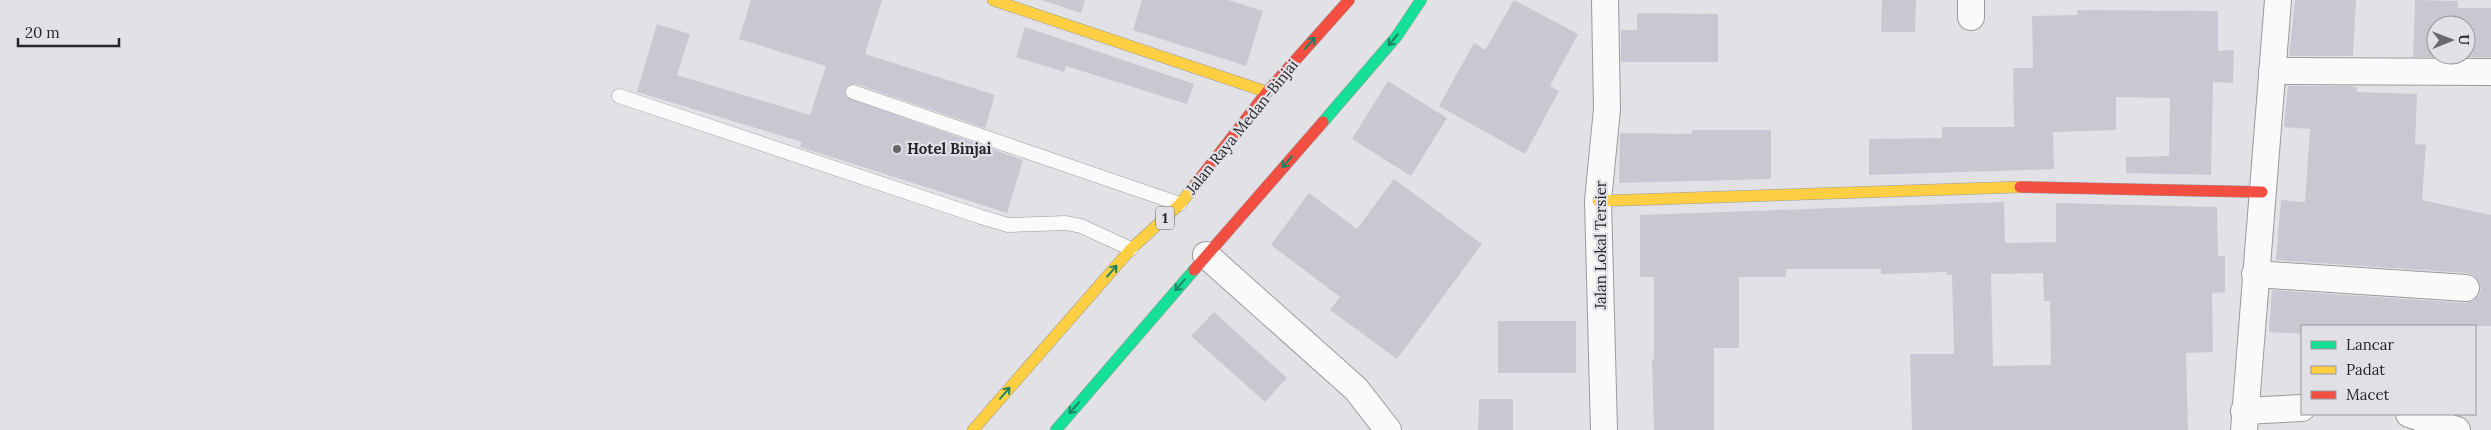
<svg xmlns="http://www.w3.org/2000/svg" width="2491" height="430" viewBox="0 0 2491 430" font-family="Lora,serif">
<rect width="100%" height="100%" fill="#e2e1e5"/>
<g fill="#c9c8d2" fill-rule="evenodd">
<path d="M751,0H882L865,54L995,95L985,128L856,84L847,86L845,90L846,97L1023,160L1007,213L800,147L802,142L637,92L657,24L690,34L677,75L810,115L826,66L739,39Z"/>
<path d="M1042,0H1085L1081,13Z"/>
<path d="M1142,0H1228L1263,11L1246,66L1133,30Z"/>
<path d="M1514,0L1578,34L1550,86L1559,91L1525,154L1439,106L1474,43L1485,50Z"/>
<path d="M1882,0H1916L1915,32H1881Z"/>
<path d="M2295,0H2356L2353,56H2289Z"/>
<path d="M2415,0L2458,1V8H2491V57H2413ZM2436,25H2466V55H2436Z"/>
<path d="M2077,10L2218,11V51L2234,50L2233,83L2213,82L2211,175L2126,173V157L2169,156L2170,98L2116,97V130L2053,132L2054,169L1869,175V139L1942,138V127H2014L2013,68H2033L2032,16L2077,15Z"/>
<path d="M1637,13L1718,14V62H1621V30H1637Z"/>
<path d="M1025,27L1194,84L1187,104L1066,66L1064,72L1016,57Z"/>
<path d="M1388,81L1447,118L1411,176L1352,139Z"/>
<path d="M2288,86H2351L2357,88V92L2417,94L2415,144L2426,145L2422,200L2491,215V326H2302V334L2269,332L2272,290L2465,303L2473,301L2479,296L2481,289L2479,281L2474,275L2467,273L2276,260L2281,200L2305,202L2310,129L2284,127Z"/>
<path d="M1692,130H1771V179L1619,183L1620,133L1692,134Z"/>
<path d="M1394,179L1482,244L1397,359L1330,310L1340,297L1271,245L1309,193L1357,229Z"/>
<path d="M2004,202L2005,243L2056,242V203L2217,207L2218,256H2225V292L2212,293L2213,352L2186,353L2188,430H1912L1910,354H1954L1952,275H1947V272L1881,274V269H1786V277H1739V348H1714V430H1654L1652,359H1654V277H1640V215ZM2043,273L2044,301H2050L2051,365L1993,366L1991,274Z"/>
<path d="M1214,312L1287,378L1265,402L1191,336Z"/>
<rect x="1498" y="321" width="78" height="52"/>
<path d="M1479,399H1513V430H1478Z"/>
</g>
<g fill="none" stroke-linecap="round" stroke-linejoin="round">
<defs>
<g id="lane">
<path d="M853,92L1180,204"/>
<path d="M619,96L981,217L1008,225L1066,223L1081,226L1131,249"/>
</g>
<g id="street">
<path d="M1971,17V0"/>
<path d="M2272,71L2491,72"/>
<path d="M1206,255L1356,389L1388,430"/>
<path d="M2255,274L2466,288"/>
<path d="M2244,411L2302,408"/>
<path d="M2409,414L2457,430"/>
<path d="M1604,430L1598,201L1607,109L1605,0"/>
<path d="M2244,430L2278,0"/>
</g>
<g id="fast">
<path d="M1323,122L1397,36L1421,0"/>
<path d="M1056,430L1194,270"/>
</g>
<g id="slow">
<path d="M993,0L1267,92"/>
<path d="M1598,201L2020,187"/>
<path d="M973,430L1131,249L1180,204L1194,186"/>
</g>
<g id="jam">
<path d="M1194,186L1267,92L1349,0"/>
<path d="M2020,187L2262,192"/>
<path d="M1194,270L1323,122"/>
</g>
</defs>
<use href="#lane" stroke="#9a9a9c" stroke-width="15"/>
<use href="#street" stroke="#9a9a9c" stroke-width="28"/>
<use href="#fast" stroke="#9a9a9c" stroke-width="12"/>
<use href="#slow" stroke="#9a9a9c" stroke-width="12"/>
<use href="#jam" stroke="#9a9a9c" stroke-width="12"/>
<use href="#lane" stroke="#fbfafb" stroke-width="14"/>
<use href="#street" stroke="#fbfafb" stroke-width="26"/>
<use href="#fast" stroke="#16e098" stroke-width="11"/>
<use href="#slow" stroke="#ffcf43" stroke-width="11"/>
<use href="#jam" stroke="#f24e42" stroke-width="11"/>
</g>
<defs><path id="oneway-shaft" d="M-6 0H5M1.5-3L5.5 0L1.5 3" fill="none" stroke-width="1.6" stroke-linecap="round" stroke-linejoin="round" transform="scale(1.25)"/></defs>
<g stroke="#1e8360">
<use href="#oneway-shaft" transform="translate(1393 40) rotate(130)"/>
<use href="#oneway-shaft" transform="translate(1310 43) rotate(-49)"/>
<use href="#oneway-shaft" transform="translate(1287 162) rotate(131)"/>
<use href="#oneway-shaft" transform="translate(1112 271) rotate(-49)"/>
<use href="#oneway-shaft" transform="translate(1180 285) rotate(131)"/>
<use href="#oneway-shaft" transform="translate(1005 393) rotate(-49)"/>
<use href="#oneway-shaft" transform="translate(1074 408) rotate(131)"/>
</g>
<circle fill="#68676a" stroke="#e1e0e6" stroke-width="2" cx="897" cy="149" r="5"/>
<g text-anchor="middle" stroke-width="4.5" stroke-linejoin="round" paint-order="stroke">
<rect fill="#e1e0e6" stroke="#5e5e61" stroke-width="1" x="1156" y="206.5" width="18" height="23" rx="4"/>
<g font-size="14" font-weight="bold" fill="#262628">
<text x="1165" y="223">1</text>
</g>
<g font-size="15" fill="#262628" stroke="#e1e0e6">
<text transform="translate(1242 127) rotate(-51)" y="5">Jalan Raya Medan-Binjai</text>
<text transform="translate(1601 245) rotate(-90)" y="5">Jalan Lokal Tersier</text>
</g>
<g font-size="15" font-weight="bold" fill="#262628" stroke="#e1e0e6" text-anchor="start">
<text x="907" y="154">Hotel Binjai</text>
</g>
</g>
<rect x="2301" y="325" width="175" height="90" fill="#e1e0e6" stroke="#96969a"/>
<rect x="2311" y="341" width="25" height="8" fill="#16e098" stroke="#96969a"/>
<text x="2346" y="350" font-size="15" fill="#262628">Lancar</text>
<rect x="2311" y="366" width="25" height="8" fill="#ffcf43" stroke="#96969a"/>
<text x="2346" y="375" font-size="15" fill="#262628">Padat</text>
<rect x="2311" y="391" width="25" height="8" fill="#f24e42" stroke="#96969a"/>
<text x="2346" y="400" font-size="15" fill="#262628">Macet</text>
<g transform="translate(2451 40) rotate(89)"><circle r="24" fill="#e1e0e6" stroke="#96969a"/>
<path d="M0-4L9 19L0 12L-9 19Z" fill="#68676a"/>
<text y="-8" font-size="14" font-weight="bold" text-anchor="middle" fill="#262628">U</text>
</g>
<path d="M18 38v8h101v-8" fill="none" stroke="#262628" stroke-width="2.5"/>
<text x="25" y="38" font-size="15" fill="#262628" stroke="#e1e0e6" stroke-width="4" paint-order="stroke">20 m</text>
</svg>
